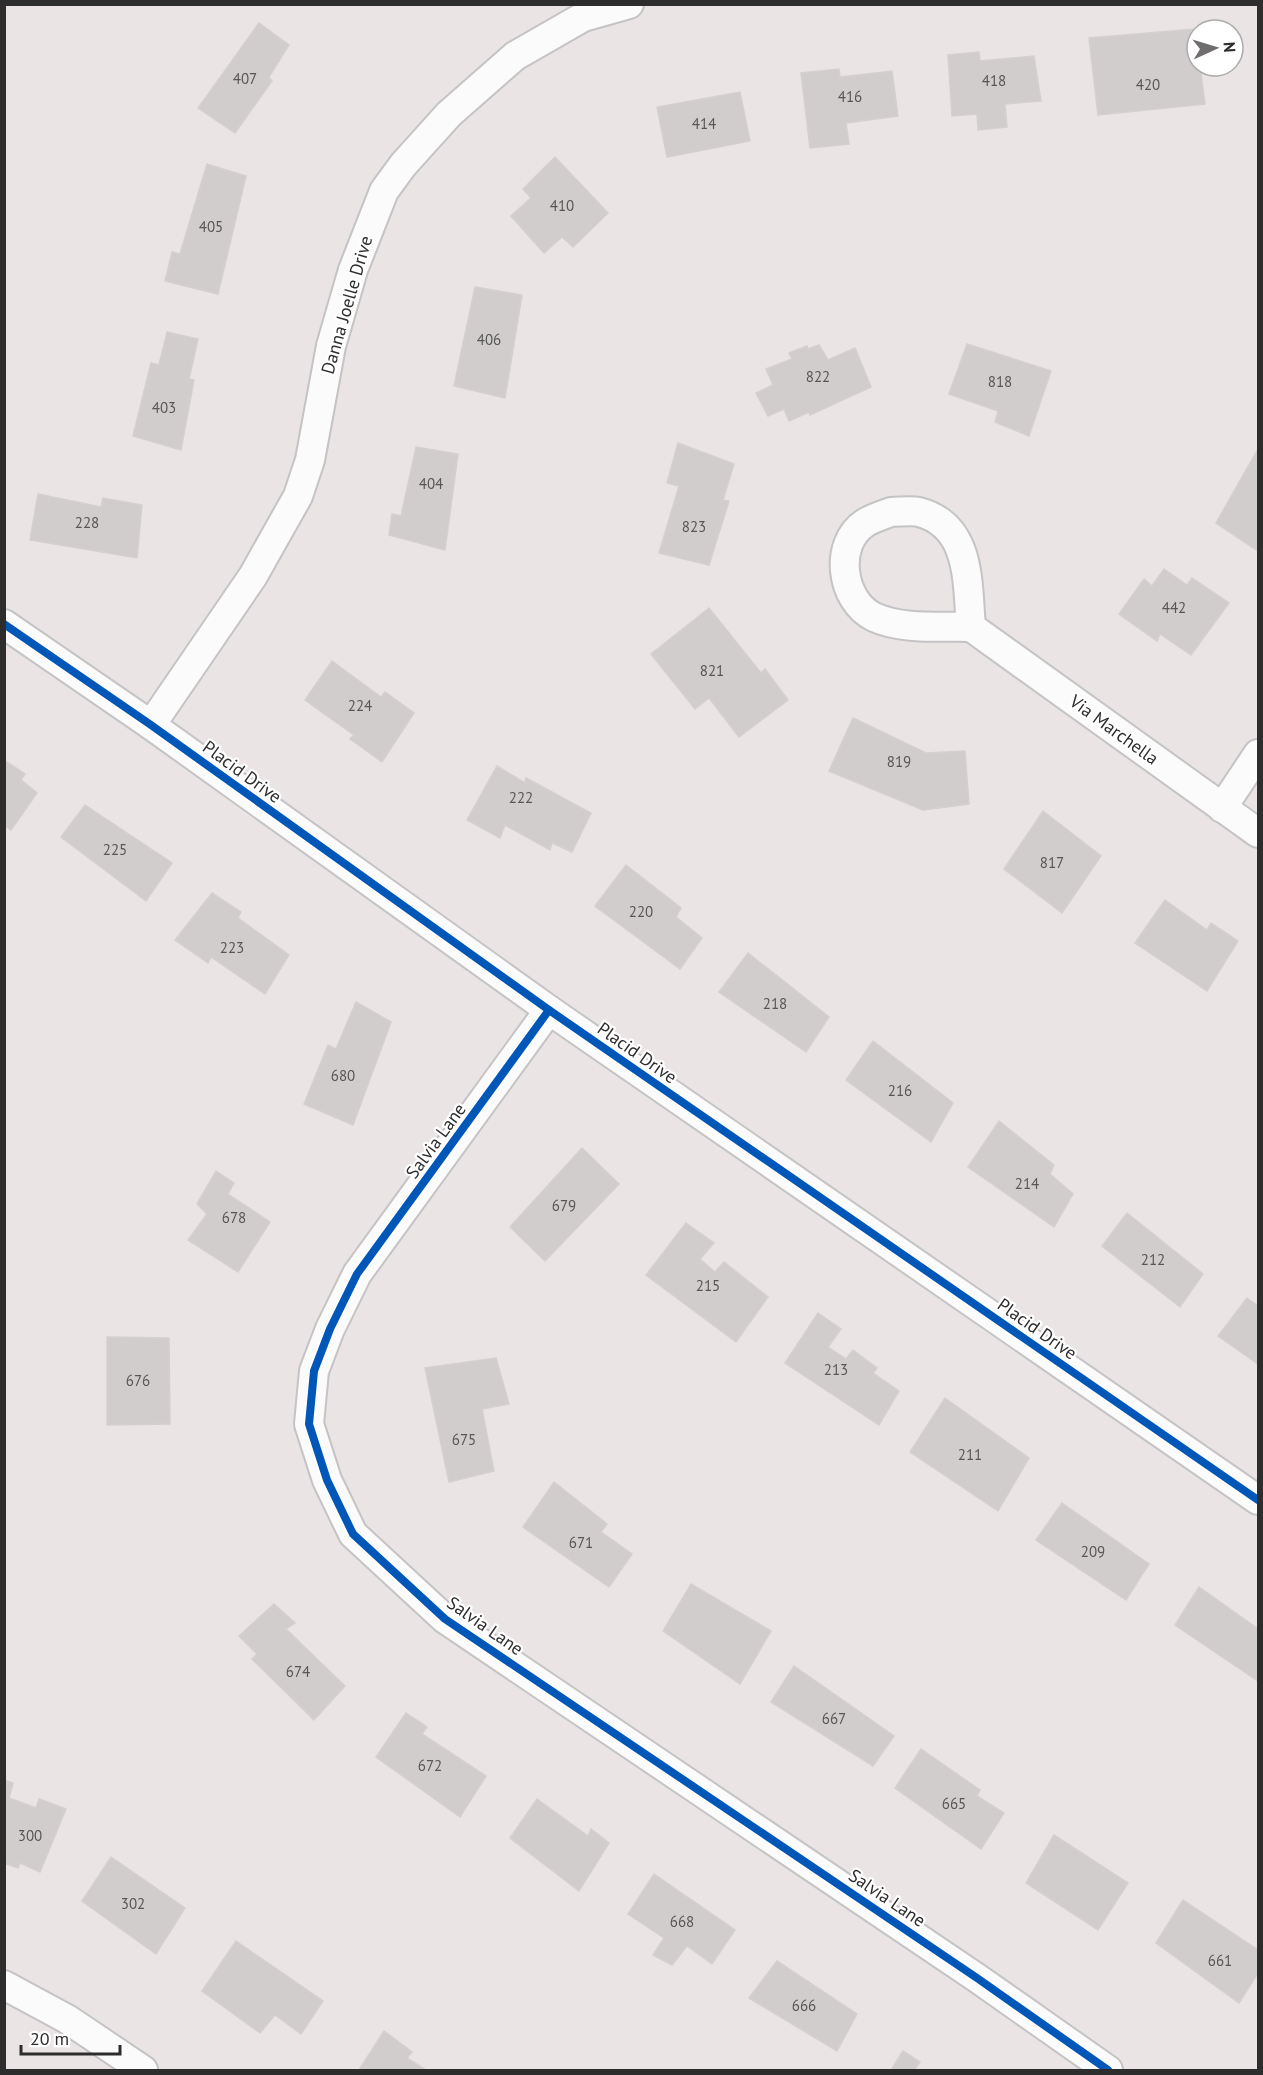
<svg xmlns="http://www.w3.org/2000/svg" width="1263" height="2075" viewBox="0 0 1263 2075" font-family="'PT Sans',sans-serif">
<rect width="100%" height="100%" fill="#eae4e4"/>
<g fill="#d2cdcd" stroke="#d5d0d0" stroke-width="1.5">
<path d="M259,23L289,45L269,77L272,81L235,133L198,108Z"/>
<path d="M1195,29L1197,66H1200L1205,104L1098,115L1089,38Z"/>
<path d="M979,52L980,61L1034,56L1041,101L1005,104L1007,127L978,130L977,114L952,116L948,55Z"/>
<path d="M839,69L840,77L892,71L898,116L846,123L849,144L810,148L801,73Z"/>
<path d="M740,92L750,141L667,157L657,107Z"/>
<path d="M555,157L608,213L573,247L562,237L544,253L511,216L531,198L523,189Z"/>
<path d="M207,164L246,176L218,294L165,281L172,252L180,254Z"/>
<path d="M475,287L522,295L505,398L454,386Z"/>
<path d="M167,332L198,339L189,379L194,380L181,450L133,436L151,363L159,365Z"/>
<path d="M967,344L1051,371L1029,436L995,422L998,411L949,394Z"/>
<path d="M819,345L828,360L855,348L871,387L810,415L809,412L789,421L784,409L768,416L756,393L773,385L766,369L792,359L789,353L807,346L808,349Z"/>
<path d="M678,443L734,464L723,500L729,501L709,565L659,553L679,486L667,483Z"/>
<path d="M416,447L458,454L445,550L389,535L392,514L401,516Z"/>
<path d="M1258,449V551L1216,523Z"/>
<path d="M38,494L101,507L103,498L142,505L137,558L30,540Z"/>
<path d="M1164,569L1187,585L1192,578L1229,603L1191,655L1160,634L1157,641L1119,614L1144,579L1152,586Z"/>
<path d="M709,608L761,673L765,669L788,700L739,737L709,698L695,709L651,654Z"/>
<path d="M332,661L381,697L385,692L414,713L382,762L350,739L354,735L305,700Z"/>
<path d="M853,718L926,753L965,751L969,804L923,810L829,771Z"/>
<path d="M4,760L25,774L21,780L37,793L11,830L4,825Z"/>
<path d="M497,766L525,783L526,778L591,813L572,852L552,843L550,850L505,825L500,838L467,820Z"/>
<path d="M85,805L172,863L146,901L61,837Z"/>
<path d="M1043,811L1101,856L1062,913L1004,869Z"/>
<path d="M626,865L681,908L676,917L702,938L680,969L595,906Z"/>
<path d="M212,893L241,912L238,918L289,955L265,994L211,957L208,963L175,940Z"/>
<path d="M1165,900L1207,930L1211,923L1238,941L1207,991L1135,943Z"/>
<path d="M748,953L829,1017L806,1052L719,992Z"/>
<path d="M356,1002L391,1022L353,1125L304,1104L328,1045L336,1049Z"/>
<path d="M873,1041L953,1103L931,1142L846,1080Z"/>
<path d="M999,1121L1054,1165L1050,1174L1073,1194L1054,1227L968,1167Z"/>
<path d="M582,1148L619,1184L545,1261L510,1227Z"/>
<path d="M216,1171L234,1183L228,1194L270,1222L238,1272L188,1240L207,1214L197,1204Z"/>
<path d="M1127,1213L1203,1274L1180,1307L1102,1246Z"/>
<path d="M686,1223L714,1243L700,1259L715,1272L724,1262L768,1297L736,1342L646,1275Z"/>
<path d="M1247,1298L1258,1306V1364L1218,1336Z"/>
<path d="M818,1313L841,1329L828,1347L846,1359L853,1350L877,1368L873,1373L899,1391L879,1425L785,1363Z"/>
<path d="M107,1337L169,1338L170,1424L107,1425Z"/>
<path d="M496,1358L509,1404L482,1409L494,1471L449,1482L425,1368Z"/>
<path d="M945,1398L1029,1458L998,1511L910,1452Z"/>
<path d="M554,1482L607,1524L601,1532L632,1554L609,1587L523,1527Z"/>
<path d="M1062,1503L1149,1564L1126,1600L1036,1540Z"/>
<path d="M691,1584L771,1631L740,1684L663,1631Z"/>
<path d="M1199,1587L1258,1629V1681L1175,1625Z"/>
<path d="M274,1604L295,1623L286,1629L345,1686L314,1720L252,1659L257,1654L239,1636Z"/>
<path d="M794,1666L894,1736L873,1766L771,1702Z"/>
<path d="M406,1713L427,1727L422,1734L486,1776L460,1817L376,1757Z"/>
<path d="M921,1749L980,1790L977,1796L1004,1813L981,1849L895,1788Z"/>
<path d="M4,1780L13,1783L9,1798L36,1808L39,1799L66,1809L40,1872L20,1863L18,1868L4,1863Z"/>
<path d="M537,1799L588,1836L591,1829L609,1843L579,1891L510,1838Z"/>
<path d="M1054,1835L1128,1883L1098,1930L1026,1883Z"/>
<path d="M111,1857L185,1908L156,1954L82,1901Z"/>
<path d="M654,1874L735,1930L712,1964L687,1946L672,1965L653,1955L664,1938L628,1914Z"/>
<path d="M1183,1900L1258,1950V1973L1239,2003L1156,1943Z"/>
<path d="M236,1941L323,2001L301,2034L275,2015L260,2033L202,1991Z"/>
<path d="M777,1961L857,2014L837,2051L749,1998Z"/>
<path d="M384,2031L412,2052L407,2058L426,2070H359Z"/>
<path d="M903,2051L920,2062L915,2069L918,2070H891Z"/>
</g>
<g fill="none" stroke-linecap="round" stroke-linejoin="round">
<defs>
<g id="street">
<path d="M891,512C900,512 911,510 919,512C972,526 967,584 971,627C941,626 902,630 874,617C841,601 833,544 865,523C873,518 883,515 891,512Z"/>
<path d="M4,624L151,725L549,1010L1258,1500"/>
<path d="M971,627L1258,833"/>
<path d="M151,725L253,576L298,496L310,460L331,346L353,270L384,191L403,165L449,114L515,56L583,17L629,4"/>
<path d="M1222,808L1258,754"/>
<path d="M549,1010L357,1274L330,1329L314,1371L309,1424L327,1480L353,1534L445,1619L977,1978L1108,2070"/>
<path d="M4,1985L67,2019L143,2070"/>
</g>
</defs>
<use href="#street" stroke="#c4c3c5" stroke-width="32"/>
<use href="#street" stroke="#fcfbfb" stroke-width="28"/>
<defs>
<g id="cycleway">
<path d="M4,624L151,725L549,1010L1258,1500"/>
<path d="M549,1010L357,1274L330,1329L314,1371L309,1424L327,1480L353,1534L445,1619L977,1978L1108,2070"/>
</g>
</defs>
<use href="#cycleway" stroke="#fff" stroke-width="11"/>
<use href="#cycleway" stroke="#0057b8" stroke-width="8"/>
</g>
<g text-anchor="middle" stroke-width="4.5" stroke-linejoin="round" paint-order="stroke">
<g font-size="15" fill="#575656">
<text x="245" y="84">407</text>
<text x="994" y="86">418</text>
<text x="1148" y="90">420</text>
<text x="850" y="102">416</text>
<text x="704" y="129">414</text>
<text x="562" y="211">410</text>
<text x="211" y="232">405</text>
<text x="489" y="345">406</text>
<text x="818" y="382">822</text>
<text x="1000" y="387">818</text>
<text x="164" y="413">403</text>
<text x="431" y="489">404</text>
<text x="87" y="528">228</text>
<text x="694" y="532">823</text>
<text x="1174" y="613">442</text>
<text x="712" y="676">821</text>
<text x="360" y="711">224</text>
<text x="899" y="767">819</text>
<text x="521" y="803">222</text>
<text x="115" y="855">225</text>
<text x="1052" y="868">817</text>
<text x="641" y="917">220</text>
<text x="232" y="953">223</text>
<text x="775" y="1009">218</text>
<text x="343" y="1081">680</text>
<text x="900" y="1096">216</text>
<text x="1027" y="1189">214</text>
<text x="564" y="1211">679</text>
<text x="234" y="1223">678</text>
<text x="1153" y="1265">212</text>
<text x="708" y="1291">215</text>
<text x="836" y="1375">213</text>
<text x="138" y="1386">676</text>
<text x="464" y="1445">675</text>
<text x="970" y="1460">211</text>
<text x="581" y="1548">671</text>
<text x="1093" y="1557">209</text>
<text x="298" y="1677">674</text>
<text x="834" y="1724">667</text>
<text x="430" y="1771">672</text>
<text x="954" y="1809">665</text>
<text x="30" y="1841">300</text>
<text x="133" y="1909">302</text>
<text x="682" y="1927">668</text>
<text x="1220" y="1966">661</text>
<text x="804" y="2011">666</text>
</g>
<g font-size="18" fill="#2d2d2d" stroke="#fff">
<text transform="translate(347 305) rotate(-74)" y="6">Danna Joelle Drive</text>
<text transform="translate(1114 730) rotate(36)" y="6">Via Marchella</text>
<text transform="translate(242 772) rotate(36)" y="6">Placid Drive</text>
<text transform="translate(637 1053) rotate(35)" y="6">Placid Drive</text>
<text transform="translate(436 1141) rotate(-54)" y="6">Salvia Lane</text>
<text transform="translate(1037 1329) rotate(35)" y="6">Placid Drive</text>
<text transform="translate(485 1626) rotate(35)" y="6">Salvia Lane</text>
<text transform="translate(887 1898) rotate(34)" y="6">Salvia Lane</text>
</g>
</g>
<rect width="1263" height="2075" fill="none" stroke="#2d2d2d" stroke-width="12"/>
<g transform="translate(1215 48) rotate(86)"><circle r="28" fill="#ffffff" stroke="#ababab" stroke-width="1.5"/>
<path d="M0-4.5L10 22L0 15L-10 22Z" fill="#6f6d6d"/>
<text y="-9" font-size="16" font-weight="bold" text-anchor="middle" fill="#2d2d2d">N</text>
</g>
<path d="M21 2045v9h99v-9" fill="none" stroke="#2d2d2d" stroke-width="3"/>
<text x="30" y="2045" font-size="18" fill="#2d2d2d" stroke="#ffffff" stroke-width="4.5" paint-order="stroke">20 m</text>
</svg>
